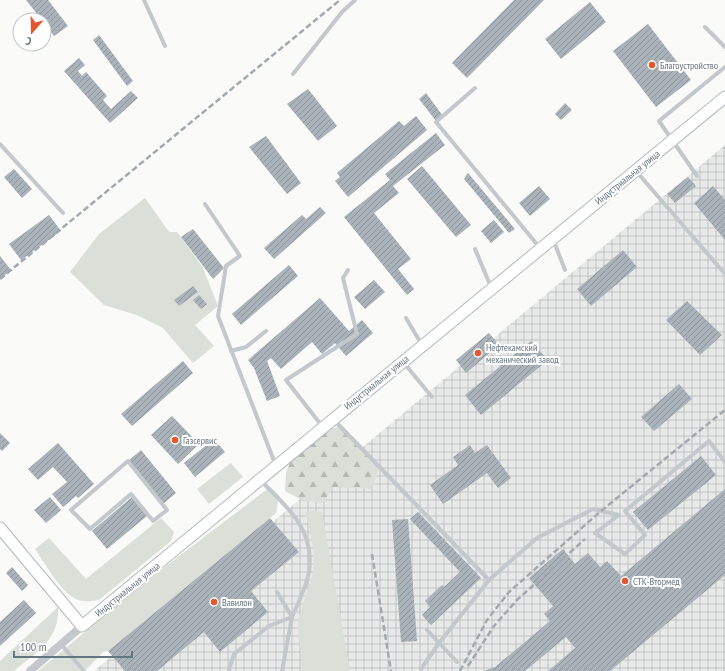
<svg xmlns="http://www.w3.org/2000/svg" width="725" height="671" viewBox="0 0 725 671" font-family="'PT Sans Narrow',sans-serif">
<defs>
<pattern id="industrial-grid" width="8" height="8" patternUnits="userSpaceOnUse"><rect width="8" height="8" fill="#e8e9e9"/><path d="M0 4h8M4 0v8" fill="none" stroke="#c0c1c2"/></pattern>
<pattern id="forest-firs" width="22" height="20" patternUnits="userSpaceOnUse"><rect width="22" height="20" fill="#dadfd7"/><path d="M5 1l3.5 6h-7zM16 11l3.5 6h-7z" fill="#b4b9b4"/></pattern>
<pattern id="building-hatch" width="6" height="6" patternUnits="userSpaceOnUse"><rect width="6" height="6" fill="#aab3b9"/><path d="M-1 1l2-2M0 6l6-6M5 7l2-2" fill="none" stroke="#8e969c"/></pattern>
</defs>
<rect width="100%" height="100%" fill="#fafaf8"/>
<path fill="url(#industrial-grid)" d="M725,145V671H94Z"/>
<g fill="#dadfd7">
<path d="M145,198L169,232H177L203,268L218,306L195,325L214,346L193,363L163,328L137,315L104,305L70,272L99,234Z"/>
<path d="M231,463L243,477L209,504L197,489Z"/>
<path d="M270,487L279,496L276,513L108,651L103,652L85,671H38L149,579Z"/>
<path d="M313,510L322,512L350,671H302L298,620L313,572L314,553L306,512Z"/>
<path d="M161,518L174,532L171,541L99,600C90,601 82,603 74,598C59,589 45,563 35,549L49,538L86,579Z"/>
<path d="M58,607C60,639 37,652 14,671H0V661Z"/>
</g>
<path fill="url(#forest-firs)" d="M342,426L380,466L371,489L332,487L324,503L302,500L285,491L286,473L291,460L327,430Z"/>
<g fill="url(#building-hatch)">
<path d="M26,0H48L68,26L54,36L44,23V20H42Z"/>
<path d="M514,0H544L467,78L452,63Z"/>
<path d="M590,2L606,22L561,59L545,39Z"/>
<path d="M648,24L691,80L656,107L613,51Z"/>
<path d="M99,35L133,81L127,86L93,40Z"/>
<path d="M79,58L85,65L78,71L82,76L86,72L107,96L103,100L111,109L131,91L138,98L110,123L64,71Z"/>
<path d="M308,89L337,126L318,141L287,104Z"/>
<path d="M426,93L443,116L436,121L419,99Z"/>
<path d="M565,103L572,110L561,120L555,114Z"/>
<path d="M416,116L427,130L348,197L335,181L340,177L337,173L399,121L404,126Z"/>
<path d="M436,133L445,145L393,186L399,193L374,213L411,259L398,269L414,289L407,295L344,217L390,180L385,174Z"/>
<path d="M266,136L301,183L287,194L249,147Z"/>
<path d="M422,166L471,225L456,237L407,179Z"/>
<path d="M14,169L32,189L22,198L4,177Z"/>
<path d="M468,173L515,229L509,233L464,179Z"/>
<path d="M688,177L696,186L675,203L667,194Z"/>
<path d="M539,186L550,199L530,216L519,203Z"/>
<path d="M713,186L725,200V240L694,203Z"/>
<path d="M320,207L326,213L274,259L264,248L302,215L306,219Z"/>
<path d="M49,215L61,231L21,260L9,244Z"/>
<path d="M494,220L504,232L491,243L481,231Z"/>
<path d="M193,229L224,268L213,279L181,237Z"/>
<path d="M623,250L637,267L591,306L577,289Z"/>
<path d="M0,256L11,270L0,279Z"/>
<path d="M289,265L298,276L241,325L232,314Z"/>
<path d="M374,280L385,292L365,309L354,297Z"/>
<path d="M193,286L198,292L179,306L174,300Z"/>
<path d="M199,295L207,304L201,309L193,300Z"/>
<path d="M320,298L349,331L362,320L373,333L346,356L335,343L322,354L312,342L281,369L271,358L267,361L280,396L267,401L254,368L248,360Z"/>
<path d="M687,301L722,335L700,355L666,320Z"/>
<path d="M489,333L499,345L466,373L456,360Z"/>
<path d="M531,341L548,360L481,415L465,395Z"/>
<path d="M183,361L193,373L132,426L121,414Z"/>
<path d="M679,384L692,399L654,431L641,417Z"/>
<path d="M172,416L199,444L178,464L151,435Z"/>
<path d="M0,433L10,443L2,451L0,449Z"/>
<path d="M214,439L225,452L195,477L184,463Z"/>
<path d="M58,443L94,484L78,498L76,496L63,507L52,494L67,482L53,467L38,480L28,469Z"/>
<path d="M470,445L475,453L487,445L511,478L498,488L487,473L443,504L430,485L458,465L453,457Z"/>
<path d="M141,450L176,493L163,504L128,461Z"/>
<path d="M701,456L716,475L648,530L633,512Z"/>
<path d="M725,489V575L610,671H548L575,648L566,637L525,671H484L495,667L550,621L544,614L553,606L529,578L563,549L575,564L588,553L600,567L607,561L621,576Z"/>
<path d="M50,497L61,510L46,523L34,510Z"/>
<path d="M132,497L147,516L107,549L92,531Z"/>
<path d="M418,512L481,578L431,625L422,615L430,607L425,601L442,585L444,587L460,572L410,519Z"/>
<path d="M270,518L299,552L251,591L268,612L220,652L204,632L157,671H125L108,651Z"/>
<path d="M408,519L417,641L401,642L392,520Z"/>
<path d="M12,567L28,585L22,591L6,573Z"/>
<path d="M24,600L36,613L0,646V622Z"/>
</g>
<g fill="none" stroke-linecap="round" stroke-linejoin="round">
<defs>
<path id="secondary" d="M0,528L82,626L725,97"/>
</defs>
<use href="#secondary" stroke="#b3babf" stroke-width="13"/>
<g stroke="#c3c8cc" stroke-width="4">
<path d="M144,0L165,46"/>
<path d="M705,27L725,47"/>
<path d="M293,74L342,12L355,0"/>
<path d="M475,88L436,122L540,248"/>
<path d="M0,144L63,213"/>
<path d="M636,171L725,274"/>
<path d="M697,176L659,121L725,67"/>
<path d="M205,204L240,256L226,266L218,316L276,466"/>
<path d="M553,239L565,270"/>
<path d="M475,249L491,287"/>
<path d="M406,318L422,345"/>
<path d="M231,351L246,347L266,331"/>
<path d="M404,363L432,397"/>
<path d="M334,420L489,580L439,643L421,669"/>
<path d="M322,426L286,380L357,334L343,278L348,270"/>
<path d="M128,461L167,510L153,521L131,494L90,529L71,510Z"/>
<path d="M260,480C287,507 315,529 309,571C307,586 298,603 292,617L277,592"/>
<path d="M489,580L537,538L593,509L619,515L595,533L625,554L645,535L625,511L709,441L725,462"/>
<path d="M427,630L457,662"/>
<path d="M61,644L84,671"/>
<path d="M229,670L234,654L269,626L292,617L282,671"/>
</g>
<path stroke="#c3c8cc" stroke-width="8" d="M30,671L82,626"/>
<use href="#secondary" stroke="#fff" stroke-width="11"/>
<g stroke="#a2aab0" stroke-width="2.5" stroke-dasharray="6 3" stroke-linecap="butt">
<path d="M0,279L340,0"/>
<path d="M372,554L391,671"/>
<path d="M468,666L494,626L517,600L585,539"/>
<path d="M460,671L487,620L509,592L601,511L725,410"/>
</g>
</g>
<g fill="#e4572e" stroke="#fff" stroke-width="1.5">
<circle cx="652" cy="65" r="4"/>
<circle cx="478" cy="353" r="4"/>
<circle cx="175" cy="440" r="4"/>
<circle cx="625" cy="581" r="4"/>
<circle cx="214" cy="602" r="4"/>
</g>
<g text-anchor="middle" stroke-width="4" stroke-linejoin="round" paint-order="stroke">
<g font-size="10" fill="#657683" stroke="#fff" text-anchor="start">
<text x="660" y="69">Благоустройство</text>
<text x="486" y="351">Нефтекамский<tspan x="486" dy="12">механический завод</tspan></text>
<text x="183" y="444">Газсервис</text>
<text x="633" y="585">СТК-Втормед</text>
<text x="222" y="606">Вавилон</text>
</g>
<g font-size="10" fill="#657683" stroke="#fff">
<text transform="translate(627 177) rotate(-39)" y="4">Индустриальная улица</text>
<text transform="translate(376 382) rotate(-39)" y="4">Индустриальная улица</text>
<text transform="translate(127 589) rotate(-39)" y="4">Индустриальная улица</text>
</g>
</g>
<g transform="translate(32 32) rotate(200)"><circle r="19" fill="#ffffff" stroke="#c1c8cd"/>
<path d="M0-3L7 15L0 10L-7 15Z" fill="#e4572e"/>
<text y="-6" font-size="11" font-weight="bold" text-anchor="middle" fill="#657683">С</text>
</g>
<path d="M14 651v6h118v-6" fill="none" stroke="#657683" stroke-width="2"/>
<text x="20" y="651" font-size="12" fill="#657683" stroke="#ffffff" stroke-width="3" paint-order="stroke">100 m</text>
</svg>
